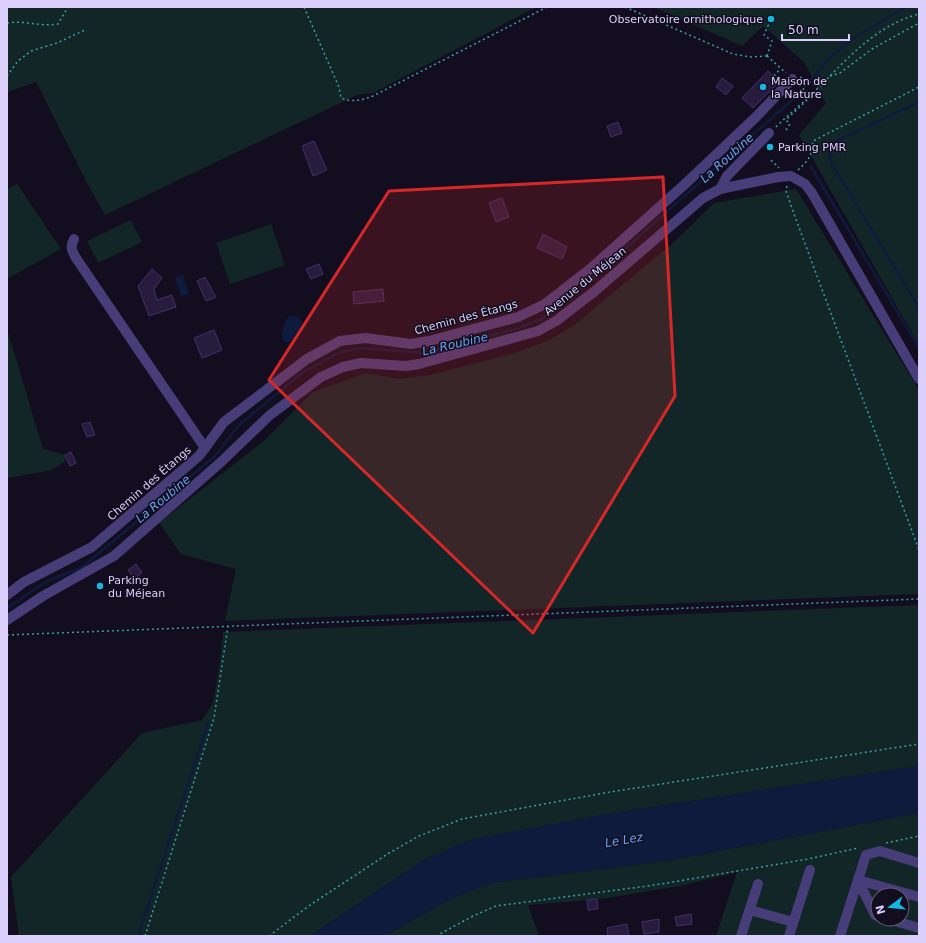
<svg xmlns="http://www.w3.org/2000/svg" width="926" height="943" viewBox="0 0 926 943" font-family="'DejaVu Sans',sans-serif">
<rect width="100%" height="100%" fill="#130e1f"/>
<g fill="#122628" fill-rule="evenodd">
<path d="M7,7H536L373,93L357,95L105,215L87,183L36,82L7,92Z"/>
<path d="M653,7H919V345L799,135L826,103L804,62L763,26L742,46Z"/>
<path d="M17,184L61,249L7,279V189Z"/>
<path d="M796,189L919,390V594L225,621L236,569L181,554L159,523L265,440L313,392L366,373L399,379L430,375L512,354L547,341L573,326L673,243L714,203Z"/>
<path d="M131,220L142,242L98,263L87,241Z"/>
<path d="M271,224L285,265L230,284L216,243Z"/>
<path d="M7,329L43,449L65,455V461L52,470L7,478Z"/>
<path d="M919,605V766L613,813L474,839L425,859L310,936H19L11,877L142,733L202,720L213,703L219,668L223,632Z"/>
<path d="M919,813V936H716L737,872L680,886L602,899L528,905L539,936H385L450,899L491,883L666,861ZM878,895H902V919H878Z"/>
</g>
<g fill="#0f1b3d">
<path d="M183,275L189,294L181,296L175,278Z"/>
<path d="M293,316L299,317L302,322L301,327L290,342H285L282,339V331L288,317Z"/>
<path d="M919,766V813L666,861L491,883L450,899L385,936H310L425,859L474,839L613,813Z"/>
</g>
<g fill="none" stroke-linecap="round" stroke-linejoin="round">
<g stroke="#0f1b3d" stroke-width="2.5">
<path d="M805,87L830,57L861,33L907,7"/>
<path d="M919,102L828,145L832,164L919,308"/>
<path d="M811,167L919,348"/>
<path d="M7,608L47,581L81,568L215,456L238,426L302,373L338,353L359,348L424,353L519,328L541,319L559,308L802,91"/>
<path d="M138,936L208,723"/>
</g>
</g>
<g fill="#271c3e" stroke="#423068">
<path d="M768,71L779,82L753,108L742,98Z"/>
<path d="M722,78L733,86L726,95L716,87Z"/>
<path d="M618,122L622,133L611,137L607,126Z"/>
<path d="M314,141L327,170L313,176L302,146Z"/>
<path d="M502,198L509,217L496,222L489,203Z"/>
<path d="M543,234L567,247L562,259L537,248Z"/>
<path d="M319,264L323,274L311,279L306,269Z"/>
<path d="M152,269L162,278L154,289L157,300L172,295L176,307L149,316L138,286Z"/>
<path d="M205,277L216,297L206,301L197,281Z"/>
<path d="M383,289L384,301L354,304L353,292Z"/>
<path d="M214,330L222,350L202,358L194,338Z"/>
<path d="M90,422L95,435L87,437L82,424Z"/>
<path d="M71,452L76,463L70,466L65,455Z"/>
<path d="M136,564L142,573L134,578L128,570Z"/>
<path d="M597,899L598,909L588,910L587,900Z"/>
<path d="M691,914L692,924L677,926L675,917Z"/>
<path d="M659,919V932L644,934L642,922Z"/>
<path d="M627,924L629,936H608L607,928Z"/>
</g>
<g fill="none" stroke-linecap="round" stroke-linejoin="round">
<g stroke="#39a0a6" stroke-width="1.5" stroke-dasharray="2 3" stroke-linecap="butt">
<path d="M304,7L339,87L341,98C352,103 362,100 373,96L547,7"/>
<path d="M625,7L733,54L750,57L767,56"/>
<path d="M7,23C25,20 38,27 58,24L68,7"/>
<path d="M767,56L786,73"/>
<path d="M767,56L772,41L764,35L771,19"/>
<path d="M7,76L18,61L31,51L57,43L85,30"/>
<path d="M774,76L780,69"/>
<path d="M830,76L840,73L872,49L919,23"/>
<path d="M800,77L818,87"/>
<path d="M799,85L810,95"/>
<path d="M776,127C787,116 799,106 810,96C843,64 873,26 919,14"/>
<path d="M786,130L790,124L786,120L808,99"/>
<path d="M771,160L779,168"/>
<path d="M798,170C810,159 811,157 813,141L919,87"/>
<path d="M787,186L786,191L794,214L919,550"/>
<path d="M7,635L919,599"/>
<path d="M886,843L919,836"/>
<path d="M145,936L214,718L228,626"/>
<path d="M269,936L310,905L389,853L419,836L462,819L610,792L919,744"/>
<path d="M436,936L473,916L496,906L655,885L808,859L858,848"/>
</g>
<g stroke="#473e79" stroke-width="10">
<path d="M720,189L727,176L769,133"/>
<path d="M74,239C69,248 73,253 78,261L205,448"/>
<path d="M7,595L24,582L92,547L199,456L224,422L307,359L340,341L365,338L411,344L429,341L518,317L545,304L590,269L684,185L756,117L792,79"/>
<path d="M7,620L43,596L114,556L221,462L270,415L321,377L343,367L361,363L406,366L419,364L538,331L556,321L595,291L703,198L720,189L778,177L791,176L805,184L812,193L919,379"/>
<path d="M858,880L919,897"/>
<path d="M858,880L875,915L878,916"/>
<path d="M750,910L793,922"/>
<path d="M888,919L919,928"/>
<path d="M741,936L758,884"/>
<path d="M789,936L810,870"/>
<path d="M840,936L866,855L880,851L919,863"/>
</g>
</g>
<path fill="#d62828" fill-opacity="0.2" stroke="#d62828" stroke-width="3" stroke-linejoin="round" d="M663,177L675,396L533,633L269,380L389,191Z"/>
<g fill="#15b6e2" stroke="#130e1f" stroke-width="1.5">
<circle cx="771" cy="19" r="4"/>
<circle cx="763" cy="87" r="4"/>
<circle cx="770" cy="147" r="4"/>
<circle cx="100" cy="586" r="4"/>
</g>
<g text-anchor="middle" stroke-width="3" stroke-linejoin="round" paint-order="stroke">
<g font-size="11" fill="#dad0fb" stroke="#130e1f" text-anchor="start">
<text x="763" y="23" text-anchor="end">Observatoire ornithologique</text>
<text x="771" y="85">Maison de<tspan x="771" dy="13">la Nature</tspan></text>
<text x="778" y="151">Parking PMR</text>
<text x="108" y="584">Parking<tspan x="108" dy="13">du Méjean</tspan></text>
</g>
<g font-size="11" fill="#dad0fb" stroke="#130e1f">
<text transform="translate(585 281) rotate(-39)" y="4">Avenue du Méjean</text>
<text transform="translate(466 317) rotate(-15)" y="4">Chemin des Étangs</text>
<text transform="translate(149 483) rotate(-41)" y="4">Chemin des Étangs</text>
</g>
<g font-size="12" font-style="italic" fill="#68a2f1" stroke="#130e1f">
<text transform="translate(727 158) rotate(-42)" y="4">La Roubine</text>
<text transform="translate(455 344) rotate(-13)" y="4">La Roubine</text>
<text transform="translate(163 499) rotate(-40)" y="4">La Roubine</text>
<text transform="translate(624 840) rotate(-10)" y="4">Le Lez</text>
</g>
</g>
<rect width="926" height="943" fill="none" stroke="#dad0fb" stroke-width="16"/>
<g transform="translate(890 907) rotate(254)"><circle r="19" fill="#130e1f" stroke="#635c77"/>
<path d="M0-3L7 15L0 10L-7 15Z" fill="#15b6e2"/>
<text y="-6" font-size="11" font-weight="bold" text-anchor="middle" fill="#dad0fb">N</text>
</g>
<path d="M782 34v6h67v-6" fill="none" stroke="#dad0fb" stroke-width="2"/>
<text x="788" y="34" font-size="12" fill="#dad0fb" stroke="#130e1f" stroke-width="3" paint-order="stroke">50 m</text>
</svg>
